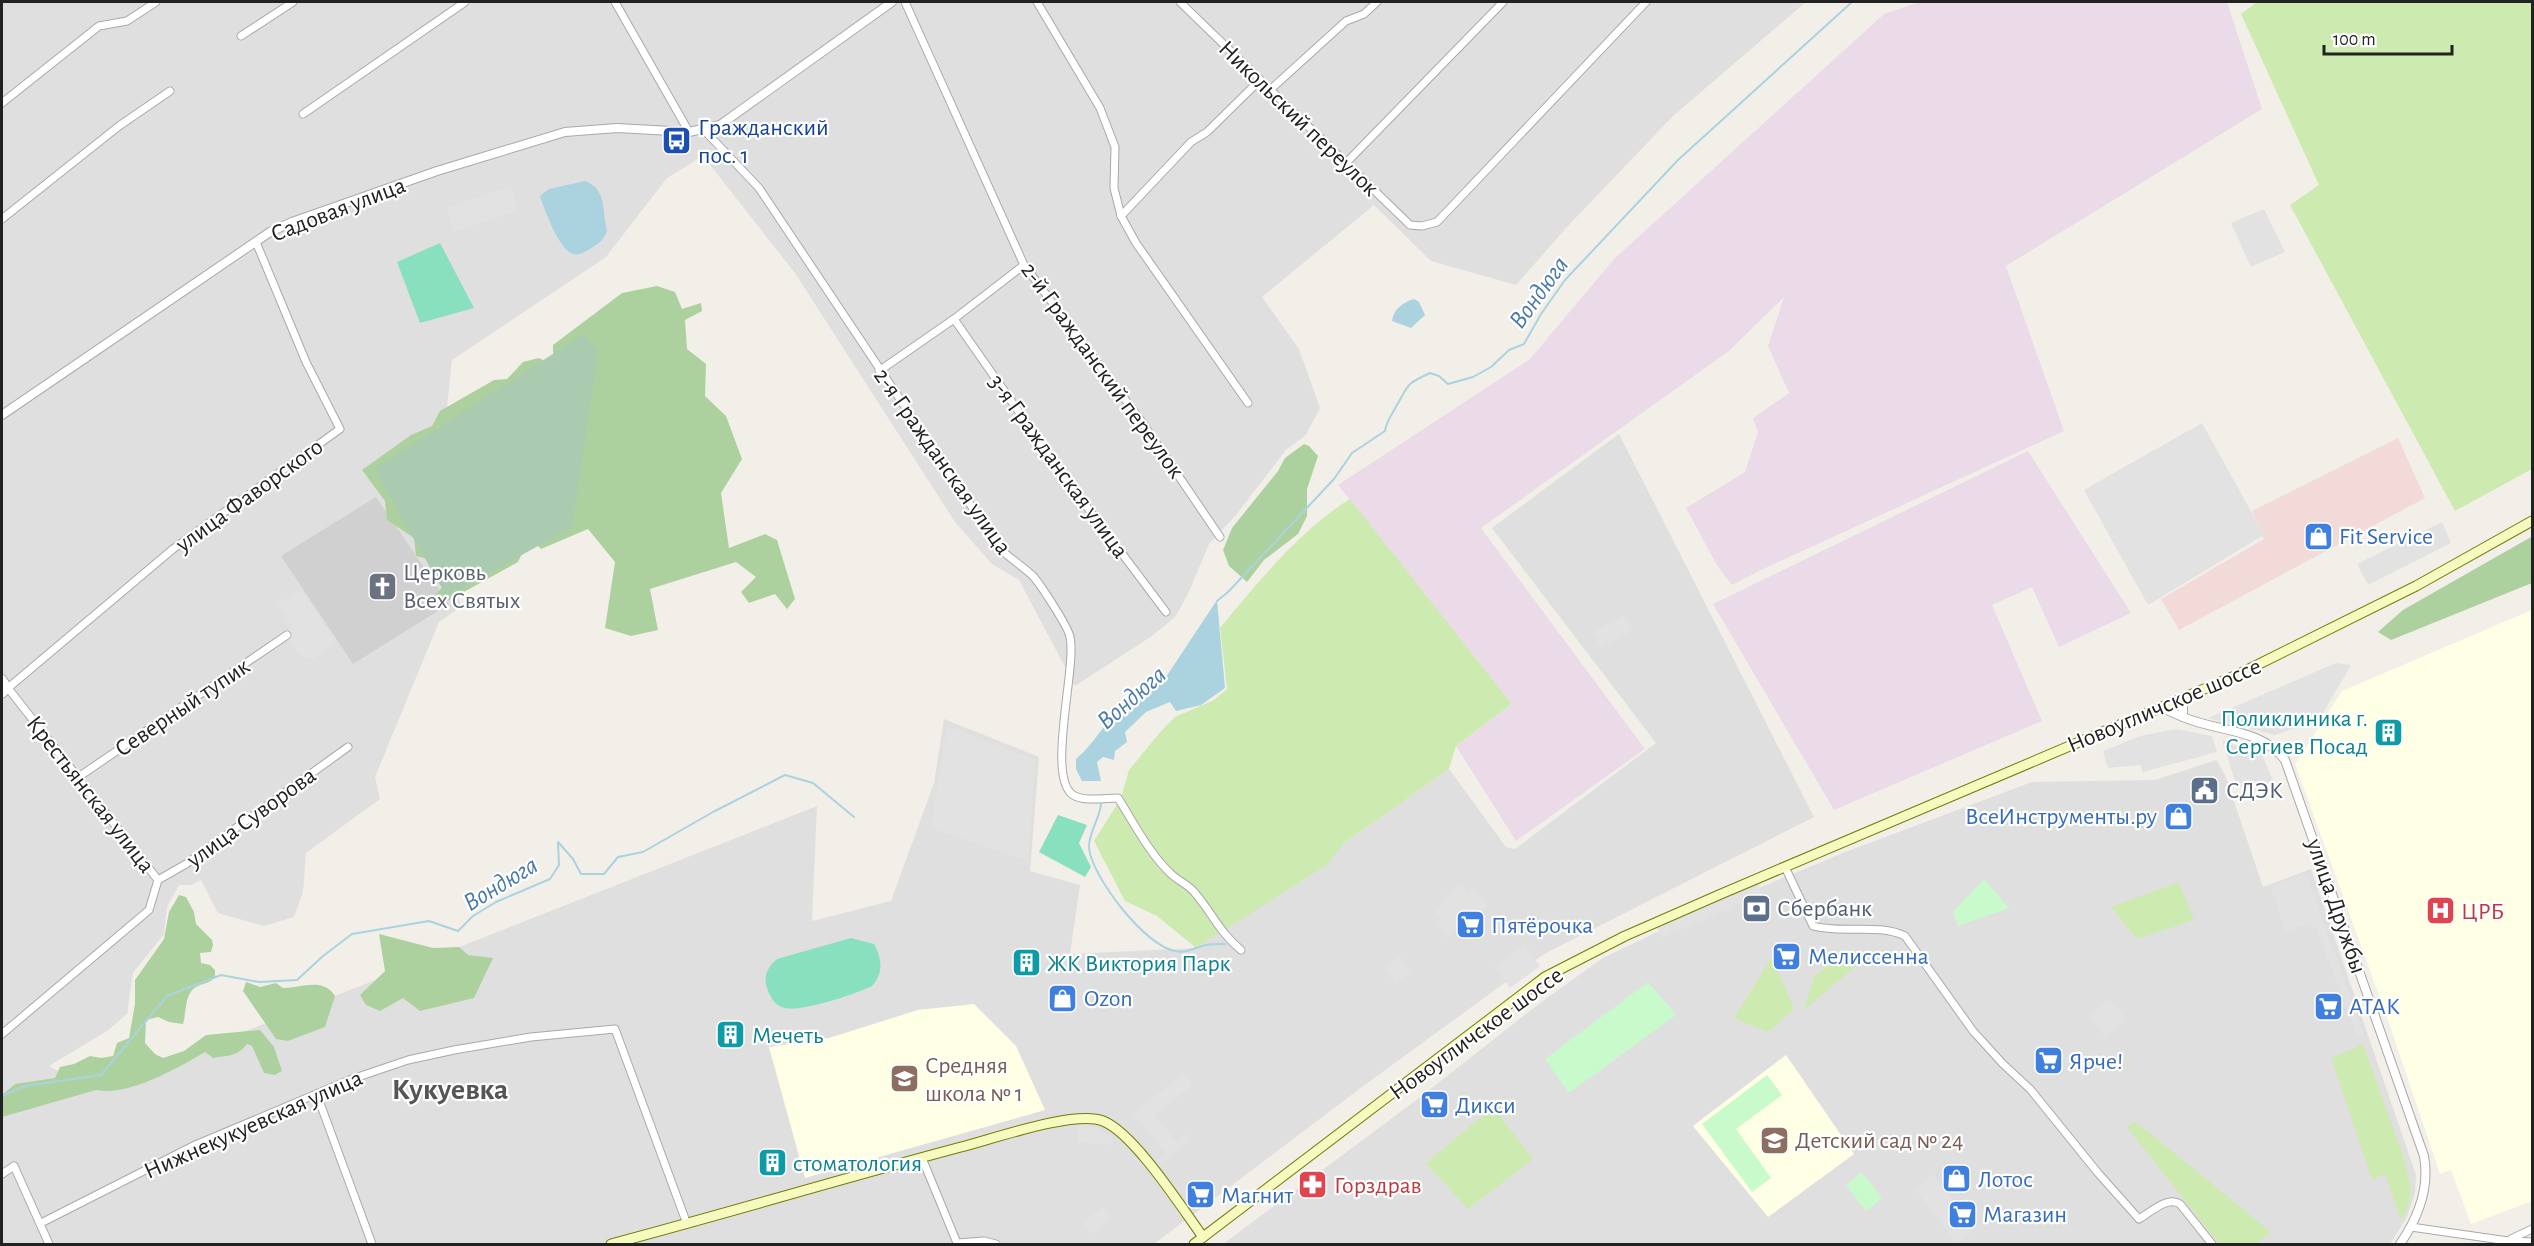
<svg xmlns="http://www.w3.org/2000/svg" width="2534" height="1246" viewBox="0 0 2534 1246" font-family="'Alegreya Sans',sans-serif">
<rect width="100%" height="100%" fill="#f2efe9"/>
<g fill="#e0dfdf">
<path d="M2,2H1806L1673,116L1567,227L1516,285L1431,261L1374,205L1262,297L1299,349L1320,408L1306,435L1286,450L1236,515L1209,544L1187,596L1175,617L1152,636L1075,686L1019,580L992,564L955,522L795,273L703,156L667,178L606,257L452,360L446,417L440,560L462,606L439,622L375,777L380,799L306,853L303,892L294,917L264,926L218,913L201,880L191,885H179L167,907L164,934L133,973L127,1014L107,1031L49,1066L96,1090L817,806L812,921L891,901L934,783L944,719L1039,757L1030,871L1080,885L1070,954L1196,948L1449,769L1506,847L1515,849L1656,743L1492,528L1619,434L1814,817L1544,954L1358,1090L1154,1244H2Z"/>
<path d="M2216,760L2225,775L2263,887L2311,869L2416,1175L2415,1194L2406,1219L2390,1244H1223L1419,1098L1540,1003L1603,958L1682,920L1848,851L2032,782L2155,780Z"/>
</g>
<path fill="#f2dad9" d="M2398,438L2425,498L2179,630L2161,599L2264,539L2252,511Z"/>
<g fill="#ebdbe8">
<path d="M1920,2H2227L2262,109L2006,266L2064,431L1761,570L1732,585L1718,567L1686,508L1745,472L1758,432L1753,418L1789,393L1768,346L1784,297L1729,351L1481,528L1645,749L1516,841L1456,746L1512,704L1338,485L1530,359L1614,259L1884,14Z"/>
<path d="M2028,451L2131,613L2059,647L2032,587L1992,605L2042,721L1834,810L1713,604Z"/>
</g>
<g fill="#ffffe5">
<path d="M2532,610V1201L2471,1224L2451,1170L2440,1174L2389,1023L2295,764L2342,691Z"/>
<path d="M974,1004L1016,1046L1045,1110L805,1178L769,1047L829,1038L918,1010Z"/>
<path d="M1786,1055L1854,1154L1768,1217L1693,1126Z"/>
</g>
<path fill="#d0d0d0" d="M376,497L449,604L353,664L281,556Z"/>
<g fill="#cdebb0">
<path d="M2257,2H2532V469L2455,511L2290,205L2319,185L2241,14Z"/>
<path d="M1350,499L1512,704L1456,746L1449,769L1343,844L1327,865L1196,948L1157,916L1125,901L1094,841L1121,798L1129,770L1162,730L1175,717L1214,700L1227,689L1220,628C1256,584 1301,529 1350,499Z"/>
<path d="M2179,882L2194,920L2137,939L2111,907Z"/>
<path d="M1845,951L1868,956L1804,1010L1814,977Z"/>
<path d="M1772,957L1794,1009L1768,1032L1734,1018Z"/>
<path d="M2363,1044L2405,1161L2411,1190L2408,1207L2401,1220L2385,1174L2372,1180L2331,1058Z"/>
<path d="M1493,1107L1533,1159L1468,1209L1426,1163Z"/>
<path d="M2135,1121L2271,1232L2256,1244H2219L2127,1127Z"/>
</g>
<g fill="#add19e">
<path d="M657,286L675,292L682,309L701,303L702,311L685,320L687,349L706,364L705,396L726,416L742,459L721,493L729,548L765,534L777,540L795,599L787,609L775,594L749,603L741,592L756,577L736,562L650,589L658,630L631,636L605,628L615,562L588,529L541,549L530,537L518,562L442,604L429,602L455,573L444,563L416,556L414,538L387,520L385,501L362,470L411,435L432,426L440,411L494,380L507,379L523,362L539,358L547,362L580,349L553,354V345L622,293Z"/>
<path d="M1304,444L1309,446L1318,456L1307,489V516L1298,534L1264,560L1247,582L1229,566L1223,550L1232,528L1278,471L1285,458Z"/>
<path d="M2531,537L2532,583L2391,640L2378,632L2403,610Z"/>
<path d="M179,895L186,897L194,912L196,924L212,940L213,945L211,952L200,953L201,963L210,965L215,970V977C209,984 206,982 198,986C184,992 187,1011 183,1024L169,1022L158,1017L146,1020L145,1043L155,1054L163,1058L184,1051L206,1035L260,1030L274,1047L282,1071L275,1075L264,1073L252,1046L247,1044C237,1057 229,1055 213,1058L205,1052C178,1068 127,1097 96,1090L2,1117V1095L15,1084L55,1078L60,1067L74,1064L90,1056L101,1058L113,1056L117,1043L129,1038L135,1004V980L164,939L169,912Z"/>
<path d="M379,934L433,948L459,947L468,955L493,958L474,998L420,1011L403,998L380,1011L366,1005L360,995L385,971Z"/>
<path d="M246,982L260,987L276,983L283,988C302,988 323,977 335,996L325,1027L288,1041L276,1039L243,991Z"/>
</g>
<path fill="#aacbaf" d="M584,334L598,351L572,527L447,597L374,469Z"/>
<g fill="#c8facc">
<path d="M1984,879L2009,908L1958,926L1953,912Z"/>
<path d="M1648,982L1676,1015L1569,1093L1545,1059Z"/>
<path d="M1767,1075L1782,1095L1736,1129L1771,1178L1752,1192L1702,1124Z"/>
<path d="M1862,1172L1882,1198L1866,1211L1846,1185Z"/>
</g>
<g fill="#88e0be">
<path d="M440,243L474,308L420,323L397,262Z"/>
<path d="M1058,815L1087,825L1079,843L1091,867L1085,877L1039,852Z"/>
<path d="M851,938L874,944C882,959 884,973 872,986C856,994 802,1012 785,1008C775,1006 770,997 767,988C763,975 768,967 777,959Z"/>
</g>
<g fill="#e2e2e2">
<path d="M510,187L518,210L454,232L447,207Z"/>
<path d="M2264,209L2285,252L2251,267L2231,223Z"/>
<path d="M2202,423L2264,535L2148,605L2084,490Z"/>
<path d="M2442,522L2451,543L2368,585L2357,564Z"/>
<path d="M302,590L336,643L313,659L300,656L285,632L292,627L277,604Z"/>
<path d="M1624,615L1633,631L1601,648L1592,632Z"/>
<path d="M2336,663L2351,665L2319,720L2275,735L2208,718Z"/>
<path d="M947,726L1035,760L1028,861L931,828Z"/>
<path d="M2176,729L2212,736L2217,752L2143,772L2140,765L2108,768L2103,751L2140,736Z"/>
<path d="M2222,740L2262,755L2273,780L2265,785L2237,787Z"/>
<path d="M2306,874L2364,1035L2358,1037L2316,928L2308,924L2285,931L2271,887Z"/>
<path d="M1757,879L1762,895L1662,937L1655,922Z"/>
<path d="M1461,884L1467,892L1474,887L1488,906L1447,938L1437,925L1442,921L1434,911L1442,905L1439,901Z"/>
<path d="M1525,945L1540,966L1510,988L1494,967Z"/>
<path d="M1399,956L1411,972L1396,984L1384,968Z"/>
<path d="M2110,999L2127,1020L2105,1037L2088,1016Z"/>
<path d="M1184,1073L1193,1085L1155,1115L1176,1141L1186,1133L1191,1140L1161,1164L1158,1160L1166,1154L1133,1113Z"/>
<path d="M1079,1126L1097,1128L1115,1139L1110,1145L1078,1142Z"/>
<path d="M1933,1174L1975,1229L1957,1244L1915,1189Z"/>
<path d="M1103,1207L1112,1219L1091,1234L1082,1222Z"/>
</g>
<g fill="#aad3df">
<path d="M585,181C607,189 602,210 607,231C604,240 596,246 588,250C582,254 577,256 571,253C559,248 544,209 540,196L549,189Z"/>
<path d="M1414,299L1419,302L1425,315L1411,328L1392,321C1393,309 1404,302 1414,299Z"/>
<path d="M1217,600L1225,688L1201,705L1176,711L1170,702L1146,712L1125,732L1127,742L1115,751L1114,760L1103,757L1097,762L1101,781H1082L1076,769V759C1104,737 1127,677 1166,677Z"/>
</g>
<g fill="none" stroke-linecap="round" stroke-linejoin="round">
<g stroke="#aad3df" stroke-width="2">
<path d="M1217,601L1228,592L1334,479L1352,453L1385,431C1387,419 1392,415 1397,405C1409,384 1406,384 1430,373L1439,376L1448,384L1473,377L1491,367L1509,350L1524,344L1541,314L1565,280L1678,160L1852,2"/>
<path d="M1101,804C1100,818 1088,834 1089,848C1092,877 1145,946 1175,951C1187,954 1195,947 1206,945C1212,944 1219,944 1225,944"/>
<path d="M2,1096L25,1086L101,1075L167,996L221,975L259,982L297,980L323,956L352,934L429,921L458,931L473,916L496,902L550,879L559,865L558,842L573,859L581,874H604L618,857L643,852L713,812L785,775L813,783L854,817"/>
</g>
<defs>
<g id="minor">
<path d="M615,2L689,132"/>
<path d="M905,2L1024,265L1142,422L1220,537"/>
<path d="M1037,2L1100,108L1115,147L1114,188L1121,216L1136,243L1248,403"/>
<path d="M1180,2L1410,225L1422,226L1437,222L1646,2"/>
<path d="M241,36L293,2"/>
<path d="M1270,90L1346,21L1364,14L1377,2"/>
<path d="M2,103L99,26L127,21L156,2"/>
<path d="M303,114L465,2"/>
<path d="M704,130L759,188L1000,549C1010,558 1022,566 1032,575C1039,582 1069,628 1070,637C1077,667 1046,777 1073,795C1084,802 1105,798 1118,798C1134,823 1149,853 1170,873C1178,881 1188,884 1195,893C1212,913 1221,934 1241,950"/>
<path d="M1345,164L1503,2"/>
<path d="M1121,216L1191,142L1207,132L1260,80"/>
<path d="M2,219L119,126L170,91"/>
<path d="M954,319L1063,475L1166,612"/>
<path d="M879,371L954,319L1024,265"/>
<path d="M77,778L287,635"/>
<path d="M1785,867L1813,926C1842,934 1878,923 1905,936L1973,1031L2003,1064L2030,1089L2098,1173L2139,1219C2151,1212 2167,1196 2180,1204L2212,1244"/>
<path d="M158,880L8,688L173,549L340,429L306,362L256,242"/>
<path d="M2,1034L149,910L158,880L186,864L348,747"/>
<path d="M317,1095L372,1244"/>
<path d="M922,1158L957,1243L984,1241L996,1244"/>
<path d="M2,1174L14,1166L49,1244"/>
<path d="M41,1223L193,1146L352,1079L408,1060L454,1050L531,1037L615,1029L687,1224"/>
<path d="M2411,1227L2508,1241L2532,1242"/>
<path d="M2511,1239L2532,1229"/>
</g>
<g id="tertiary">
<path d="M2,415L270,232L292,222L437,171L565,132L617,128L689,132L720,125L892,2"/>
<path d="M2,679L8,688L2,694"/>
<path d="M2183,699V717C2217,732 2261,728 2285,760L2424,1156C2430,1189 2418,1218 2400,1244"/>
<path d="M2162,708L2183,717"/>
</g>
<g id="secondary">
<path d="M611,1244C728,1213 844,1178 961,1147C993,1139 1074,1110 1103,1121C1134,1133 1182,1208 1203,1237"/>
<path d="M1194,1244L1545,977L1625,936L1721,894L2237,675L2416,586L2532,521"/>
</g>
</defs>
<use href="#minor" stroke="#a9a9a9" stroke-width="9"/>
<use href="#tertiary" stroke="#a9a9a9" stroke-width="10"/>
<use href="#secondary" stroke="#707d05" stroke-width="11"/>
<use href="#minor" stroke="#fff" stroke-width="7"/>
<use href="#tertiary" stroke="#fff" stroke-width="8"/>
<use href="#secondary" stroke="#f7fabf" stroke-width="9"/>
</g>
<defs>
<symbol id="bus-square" viewBox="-11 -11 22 22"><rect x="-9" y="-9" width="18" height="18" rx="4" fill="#1a4fb4" stroke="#fff"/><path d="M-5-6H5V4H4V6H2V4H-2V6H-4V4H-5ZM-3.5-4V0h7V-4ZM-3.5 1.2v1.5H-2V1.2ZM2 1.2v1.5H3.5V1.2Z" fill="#fff"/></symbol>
<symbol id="shop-square" viewBox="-11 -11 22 22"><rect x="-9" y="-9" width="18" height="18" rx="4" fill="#3f7fe0" stroke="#fff"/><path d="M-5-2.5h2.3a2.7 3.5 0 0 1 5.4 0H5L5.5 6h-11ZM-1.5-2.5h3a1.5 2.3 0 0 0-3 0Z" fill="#fff"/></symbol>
<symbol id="church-square" viewBox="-11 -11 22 22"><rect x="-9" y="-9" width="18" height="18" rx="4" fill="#6b7280" stroke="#fff"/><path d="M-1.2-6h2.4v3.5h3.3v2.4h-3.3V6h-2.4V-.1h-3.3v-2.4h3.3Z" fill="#fff"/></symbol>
<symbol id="building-square" viewBox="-11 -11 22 22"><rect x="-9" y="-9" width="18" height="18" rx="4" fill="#0f9aa8" stroke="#fff"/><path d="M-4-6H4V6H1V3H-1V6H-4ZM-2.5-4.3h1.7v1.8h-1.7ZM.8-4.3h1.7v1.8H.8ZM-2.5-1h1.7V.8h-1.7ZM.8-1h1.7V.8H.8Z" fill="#fff"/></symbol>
<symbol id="civic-square" viewBox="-11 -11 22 22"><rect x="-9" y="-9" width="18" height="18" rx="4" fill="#5c6f8a" stroke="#fff"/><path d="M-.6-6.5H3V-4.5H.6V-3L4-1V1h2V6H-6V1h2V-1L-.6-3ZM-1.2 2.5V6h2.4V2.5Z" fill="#fff"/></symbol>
<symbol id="bank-square" viewBox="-11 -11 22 22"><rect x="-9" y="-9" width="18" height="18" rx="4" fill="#5c6f8a" stroke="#fff"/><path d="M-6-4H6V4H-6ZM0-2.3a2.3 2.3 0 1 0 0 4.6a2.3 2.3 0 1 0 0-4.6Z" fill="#fff"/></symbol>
<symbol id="hospital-square" viewBox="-11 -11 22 22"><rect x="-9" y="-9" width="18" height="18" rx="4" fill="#e0444e" stroke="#fff"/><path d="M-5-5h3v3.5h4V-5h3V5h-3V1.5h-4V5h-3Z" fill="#fff"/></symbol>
<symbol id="supermarket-square" viewBox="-11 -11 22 22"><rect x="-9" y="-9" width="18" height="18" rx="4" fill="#3f7fe0" stroke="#fff"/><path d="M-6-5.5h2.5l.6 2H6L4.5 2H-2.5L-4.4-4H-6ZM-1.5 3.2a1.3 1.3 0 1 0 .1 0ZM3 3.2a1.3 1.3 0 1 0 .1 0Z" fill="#fff"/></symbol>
<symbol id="school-square" viewBox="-11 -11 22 22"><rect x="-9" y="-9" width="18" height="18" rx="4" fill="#8d6e63" stroke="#fff"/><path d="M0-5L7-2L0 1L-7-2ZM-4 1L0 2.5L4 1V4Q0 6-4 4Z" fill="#fff"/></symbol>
<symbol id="pharmacy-square" viewBox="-11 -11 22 22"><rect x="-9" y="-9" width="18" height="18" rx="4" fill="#e0444e" stroke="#fff"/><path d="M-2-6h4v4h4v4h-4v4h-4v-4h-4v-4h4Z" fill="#fff"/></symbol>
</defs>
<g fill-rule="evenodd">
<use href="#bus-square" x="660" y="124" width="33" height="33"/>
<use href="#shop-square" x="2302" y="520" width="33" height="33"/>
<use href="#church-square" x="366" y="570" width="33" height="33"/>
<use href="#building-square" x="2372" y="716" width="33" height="33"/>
<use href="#civic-square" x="2188" y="774" width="33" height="33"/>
<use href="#shop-square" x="2162" y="800" width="33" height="33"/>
<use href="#bank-square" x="1740" y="892" width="33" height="33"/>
<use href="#hospital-square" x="2424" y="894" width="33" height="33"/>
<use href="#supermarket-square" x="1454" y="908" width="33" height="33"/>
<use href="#supermarket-square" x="1770" y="940" width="33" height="33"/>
<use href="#building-square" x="1010" y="946" width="33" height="33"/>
<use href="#shop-square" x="1046" y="982" width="33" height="33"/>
<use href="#supermarket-square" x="2312" y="990" width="33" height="33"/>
<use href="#building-square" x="714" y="1018" width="33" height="33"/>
<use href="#supermarket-square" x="2032" y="1044" width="33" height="33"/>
<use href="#school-square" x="888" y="1062" width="33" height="33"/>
<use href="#supermarket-square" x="1418" y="1088" width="33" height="33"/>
<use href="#school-square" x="1758" y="1124" width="33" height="33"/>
<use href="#building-square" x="756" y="1146" width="33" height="33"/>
<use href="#shop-square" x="1940" y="1162" width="33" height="33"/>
<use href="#pharmacy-square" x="1296" y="1168" width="33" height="33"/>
<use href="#supermarket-square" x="1184" y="1178" width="33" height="33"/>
<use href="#supermarket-square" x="1946" y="1198" width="33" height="33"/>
</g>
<g text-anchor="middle" stroke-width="4.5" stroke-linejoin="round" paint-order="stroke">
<g font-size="24" fill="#222" stroke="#fff">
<text transform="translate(1299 118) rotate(44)" y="8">Никольский переулок</text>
<text transform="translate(338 209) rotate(-21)" y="8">Садовая улица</text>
<text transform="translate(1103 370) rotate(54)" y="8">2-й Гражданский переулок</text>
<text transform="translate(943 461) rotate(55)" y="8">2-я Гражданская улица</text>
<text transform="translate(1059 466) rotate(54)" y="8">3-я Гражданская улица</text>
<text transform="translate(249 495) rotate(-36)" y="8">улица Фаворского</text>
<text transform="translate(2164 705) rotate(-23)" y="8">Новоугличское шоссе</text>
<text transform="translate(182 707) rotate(-34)" y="8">Северный тупик</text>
<text transform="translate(91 794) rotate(52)" y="8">Крестьянская улица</text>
<text transform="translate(251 817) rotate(-36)" y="8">улица Суворова</text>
<text transform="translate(2337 906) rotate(71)" y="8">улица Дружбы</text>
<text transform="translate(1476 1033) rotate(-36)" y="8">Новоугличское шоссе</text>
<text transform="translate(253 1124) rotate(-24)" y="8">Нижнекукуевская улица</text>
</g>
<g font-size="24" fill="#164399" stroke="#fff" text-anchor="start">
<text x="698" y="135">Гражданский<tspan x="698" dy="28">пос. 1</tspan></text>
</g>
<g font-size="24" fill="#366cbe" stroke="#fff" text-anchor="start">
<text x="2339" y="544">Fit Service</text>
<text x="2157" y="824" text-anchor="end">ВсеИнструменты.ру</text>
<text x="1491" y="933">Пятёрочка</text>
<text x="1808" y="964">Мелиссенна</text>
<text x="1084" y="1006">Ozon</text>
<text x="2349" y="1014">АТАК</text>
<text x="2069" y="1069">Ярче!</text>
<text x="1455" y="1113">Дикси</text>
<text x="1978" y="1187">Лотос</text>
<text x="1221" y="1203">Магнит</text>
<text x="1983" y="1222">Магазин</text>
</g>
<g font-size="24" fill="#5b616d" stroke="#fff" text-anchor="start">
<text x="403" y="580">Церковь<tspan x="403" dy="28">Всех Святых</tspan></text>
</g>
<g font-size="24" fill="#0d838f" stroke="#fff" text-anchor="start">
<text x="2368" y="726" text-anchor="end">Поликлиника г.<tspan x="2368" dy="28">Сергиев Посад</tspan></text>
<text x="1047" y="971">ЖК Виктория Парк</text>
<text x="752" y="1043">Мечеть</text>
<text x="793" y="1171">стоматология</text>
</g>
<g font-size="24" fill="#4e5e75" stroke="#fff" text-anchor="start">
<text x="2226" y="798">СДЭК</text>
<text x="1777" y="916">Сбербанк</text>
</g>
<g font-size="24" fill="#be3a42" stroke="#fff" text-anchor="start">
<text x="2461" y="919">ЦРБ</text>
<text x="1334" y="1193">Горздрав</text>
</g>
<g font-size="24" fill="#785e54" stroke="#fff" text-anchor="start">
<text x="925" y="1073">Средняя<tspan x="925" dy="28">школа № 1</tspan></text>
<text x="1795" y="1148">Детский сад № 24</text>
</g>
<g font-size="26" font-style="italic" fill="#4a7aab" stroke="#fff">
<text transform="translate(1538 292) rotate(-54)" y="9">Вондюга</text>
<text transform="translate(1131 697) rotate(-41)" y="9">Вондюга</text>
<text transform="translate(500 883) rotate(-31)" y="9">Вондюга</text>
</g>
<g font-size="30" font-weight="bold" fill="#555" stroke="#fff">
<text x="450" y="1099">Кукуевка</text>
</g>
</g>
<rect width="2534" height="1246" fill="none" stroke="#222222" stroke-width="6"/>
<path d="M2324 45v9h128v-9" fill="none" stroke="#222222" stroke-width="3"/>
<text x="2333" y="45" font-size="18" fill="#222222" stroke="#ffffff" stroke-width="4.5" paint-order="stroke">100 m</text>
</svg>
